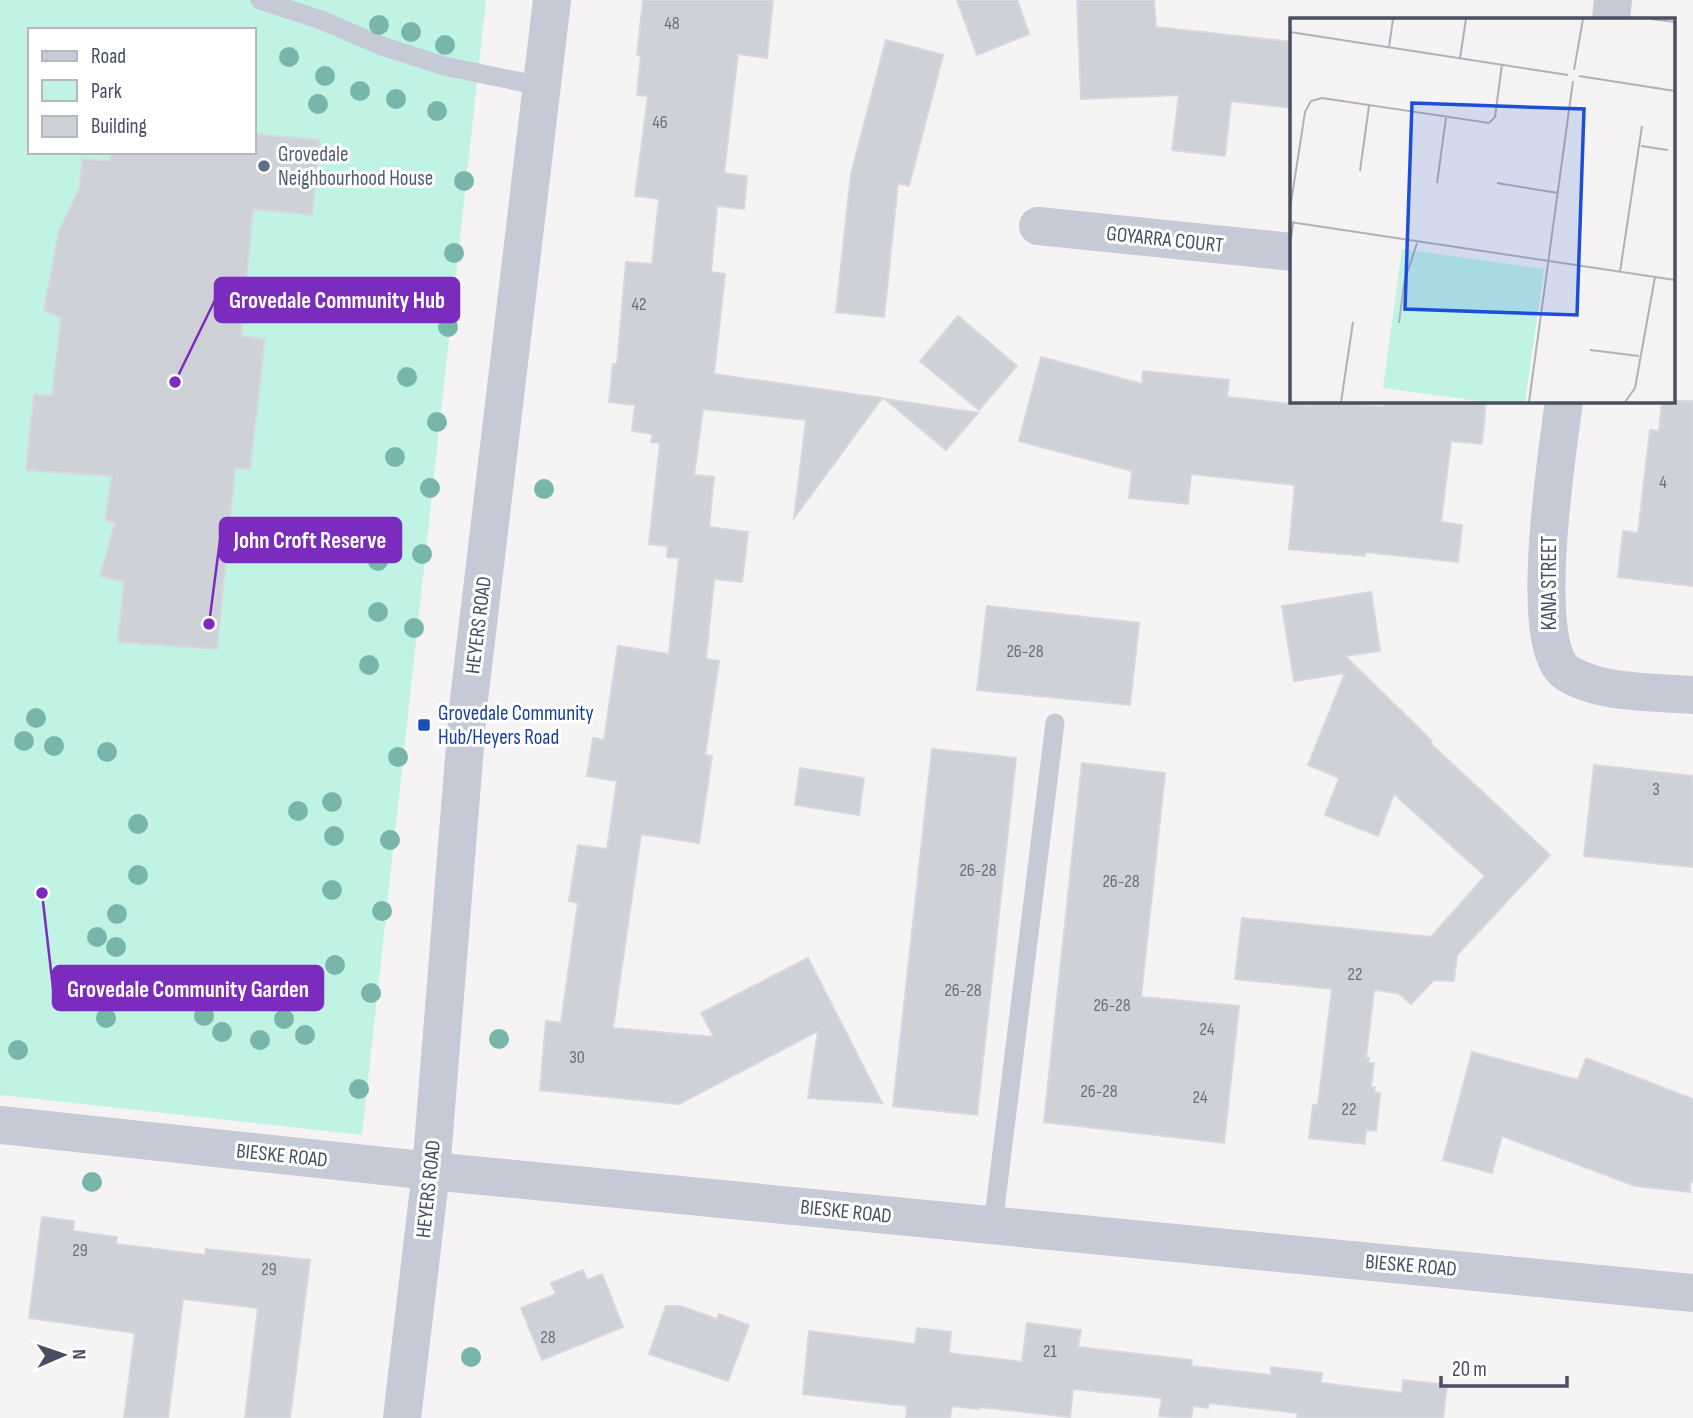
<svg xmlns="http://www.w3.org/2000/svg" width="1693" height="1418" viewBox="0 0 1693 1418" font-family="'Sofia Sans Condensed',sans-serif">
<rect width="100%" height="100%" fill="#f5f3f3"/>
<path fill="#c1f3e5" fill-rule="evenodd" d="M0,0H486L362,1135L0,1095ZM30,30H254V152H30Z"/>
<g fill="#cfd1d8" stroke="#d7d7de" stroke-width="2">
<path d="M643,0H773L767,58L738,54L724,173L747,176L744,209L717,206L711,272L725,274L714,374L882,398L794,518L806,420L703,409L694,475L714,477L709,527L748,532L742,582L714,579L706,659L719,661L705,755L712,756L699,843L641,834L613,1028L714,1037L701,1013L808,958L882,1103L808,1098L818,1031L679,1104L540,1090L546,1021L561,1023L578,903L569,901L578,845L607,849L617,781L587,776L593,738L604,740L618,646L669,654L679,558L667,557L668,546L649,544L660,443L651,442L652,434L632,431L635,405L609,402L613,364H617L626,262L652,264L659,199L635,196L648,96L637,95L641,55H637Z"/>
<path d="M957,0H1017L1029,34L977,55Z"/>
<path d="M1077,0H1154L1156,27L1292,42V108L1231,101L1225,156L1172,150L1179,95L1081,99Z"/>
<path d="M886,40L943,55L909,186L898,183L884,317L836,312L851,174Z"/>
<path d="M254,134L319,140L312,215L253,209L241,336L265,339L250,469L235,468L217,649L118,642L124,582L100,576L115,523L105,520L112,476L26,470L34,394L52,396L61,318L44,310L59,231L80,187L82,159L110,161L111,152H254Z"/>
<path d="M958,316L1017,366L979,410L920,361Z"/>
<path d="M1041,357L1142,384L1143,371L1229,380L1227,397L1310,406L1311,401L1384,407V401H1486L1482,444L1451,441L1441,522L1462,525L1458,562L1365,552V556L1289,549L1295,485L1191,474L1188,504L1129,498L1132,471L1019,441Z"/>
<path d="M885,399L978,413L946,450Z"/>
<path d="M1662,401H1693V586L1618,577L1623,531L1638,533L1650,430L1659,431Z"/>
<path d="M1371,592L1380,651L1345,656L1432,741L1430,743L1550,855L1457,955L1454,981L1434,980L1411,1004L1398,993L1374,990L1366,1058H1369L1368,1063H1374L1371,1087H1375L1374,1092L1380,1093L1376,1131L1366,1130L1365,1144L1309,1138L1313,1105H1318L1332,989L1235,979L1242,918L1431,937L1485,876L1394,794L1378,836L1325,815L1339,778L1308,765L1345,673L1294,681L1282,606Z"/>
<path d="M987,606L1139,623L1130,705L977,690Z"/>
<path d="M932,749L1016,758L977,1115L893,1106Z"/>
<path d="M1082,763L1165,773L1141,997L1239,1006L1224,1143L1044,1122Z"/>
<path d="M1594,765L1693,776V867L1584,856Z"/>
<path d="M800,768L864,778L859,815L795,805Z"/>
<path d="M1472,1052L1578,1080L1586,1058L1693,1099V1182H1690V1192L1635,1186L1502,1136L1492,1173L1443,1160Z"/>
<path d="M42,1217L74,1221L73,1231L117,1237L116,1244L205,1255L206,1249L310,1260L290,1418H245L258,1308L183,1299L168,1418H124L135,1333L29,1318Z"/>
<path d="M583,1270L587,1280L602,1274L623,1327L542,1360L521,1308L556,1294L551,1283Z"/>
<path d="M666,1306H680L717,1319L719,1314L749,1325L728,1381L649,1354Z"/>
<path d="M1027,1323L1081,1330L1078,1347L1192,1360L1191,1366L1271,1375V1367L1322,1373L1321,1383L1402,1393L1403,1380L1447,1385L1443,1418H1297L1298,1413L1209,1403L1208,1408L1193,1406L1191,1418H1181L1159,1416L1162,1398L1073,1389L1070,1417L980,1407L979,1409L952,1406L950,1418H906L907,1406L803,1394L809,1331L915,1344L917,1328L951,1332L949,1353L1022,1362Z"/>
</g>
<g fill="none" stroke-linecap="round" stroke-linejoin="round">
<g stroke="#c6cad7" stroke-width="19">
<path d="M260,0L321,20L382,46L444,66L541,86"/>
<path d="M993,1225L1055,723"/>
</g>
<g stroke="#c6cad7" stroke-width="38">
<path d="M1611,19L1613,0"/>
<path d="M1038,226L1292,252"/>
<path d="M1564,401C1558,448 1526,648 1567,673C1600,694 1655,692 1693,695"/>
<path d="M0,1125L431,1171L1693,1293"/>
</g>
<path stroke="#c6cad7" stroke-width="38" d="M402,1418L431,1171L468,708L552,0"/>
</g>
<g fill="#78b6ac">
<circle cx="379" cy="25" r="10"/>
<circle cx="411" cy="32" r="10"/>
<circle cx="445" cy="45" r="10"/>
<circle cx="289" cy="57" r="10"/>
<circle cx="325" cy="76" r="10"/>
<circle cx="360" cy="91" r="10"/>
<circle cx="396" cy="99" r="10"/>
<circle cx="318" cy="104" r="10"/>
<circle cx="437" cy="111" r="10"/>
<circle cx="464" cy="181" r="10"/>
<circle cx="454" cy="253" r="10"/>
<circle cx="448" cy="327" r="10"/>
<circle cx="407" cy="377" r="10"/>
<circle cx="437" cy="422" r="10"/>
<circle cx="395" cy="457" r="10"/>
<circle cx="430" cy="488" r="10"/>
<circle cx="544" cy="489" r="10"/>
<circle cx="422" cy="554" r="10"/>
<circle cx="378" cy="561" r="10"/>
<circle cx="378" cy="612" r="10"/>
<circle cx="414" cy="628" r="10"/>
<circle cx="369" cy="665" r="10"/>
<circle cx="36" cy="718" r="10"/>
<circle cx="24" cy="741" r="10"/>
<circle cx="54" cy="746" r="10"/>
<circle cx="107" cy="752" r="10"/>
<circle cx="398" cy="757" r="10"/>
<circle cx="332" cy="802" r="10"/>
<circle cx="298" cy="811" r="10"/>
<circle cx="138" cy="824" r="10"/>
<circle cx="334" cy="836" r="10"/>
<circle cx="390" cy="840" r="10"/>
<circle cx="138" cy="875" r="10"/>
<circle cx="332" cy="890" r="10"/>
<circle cx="382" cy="911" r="10"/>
<circle cx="117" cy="914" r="10"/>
<circle cx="97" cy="937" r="10"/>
<circle cx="116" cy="947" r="10"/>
<circle cx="335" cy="965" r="10"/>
<circle cx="371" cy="993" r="10"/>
<circle cx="313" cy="995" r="10"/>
<circle cx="204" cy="1016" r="10"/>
<circle cx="106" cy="1018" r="10"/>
<circle cx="284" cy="1019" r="10"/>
<circle cx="222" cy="1032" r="10"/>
<circle cx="305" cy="1035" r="10"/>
<circle cx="499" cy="1039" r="10"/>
<circle cx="260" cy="1040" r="10"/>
<circle cx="18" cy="1050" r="10"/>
<circle cx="359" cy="1089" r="10"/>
<circle cx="92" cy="1182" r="10"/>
<circle cx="471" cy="1357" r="10"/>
</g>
<circle fill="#5c6f8a" stroke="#fff" stroke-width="2.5" cx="264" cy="166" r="7"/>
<rect fill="#1a4fb4" stroke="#fff" stroke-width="2.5" x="417" y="718" width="14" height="14" rx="3.5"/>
<g text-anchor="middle" stroke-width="6" stroke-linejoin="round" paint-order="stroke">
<g font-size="18" fill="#6a6f80">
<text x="672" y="29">48</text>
<text x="660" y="128">46</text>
<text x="639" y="310">42</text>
<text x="1663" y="488">4</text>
<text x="1025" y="657">26-28</text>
<text x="1656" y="795">3</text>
<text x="978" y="876">26-28</text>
<text x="1121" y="887">26-28</text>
<text x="1355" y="980">22</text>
<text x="963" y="996">26-28</text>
<text x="1112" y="1011">26-28</text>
<text x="1207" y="1035">24</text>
<text x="577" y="1063">30</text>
<text x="1099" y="1097">26-28</text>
<text x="1200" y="1103">24</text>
<text x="1349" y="1115">22</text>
<text x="80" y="1256">29</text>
<text x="269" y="1275">29</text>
<text x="548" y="1343">28</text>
<text x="1050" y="1357">21</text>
</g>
<g font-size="21" fill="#4e5e75" stroke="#fff" text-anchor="start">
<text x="278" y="161">Grovedale<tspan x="278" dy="24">Neighbourhood House</tspan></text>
</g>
<g font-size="21" fill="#494e62" stroke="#fff">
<text transform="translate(1165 239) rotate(6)" y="7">GOYARRA COURT</text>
<text transform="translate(1549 583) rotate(-90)" y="7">KANA STREET</text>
<text transform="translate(478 625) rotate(-83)" y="7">HEYERS ROAD</text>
<text transform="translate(282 1155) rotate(6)" y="7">BIESKE ROAD</text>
<text transform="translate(428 1189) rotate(-84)" y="7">HEYERS ROAD</text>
<text transform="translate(846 1211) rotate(6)" y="7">BIESKE ROAD</text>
<text transform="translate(1411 1265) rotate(5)" y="7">BIESKE ROAD</text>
</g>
<g font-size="21" fill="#164399" stroke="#fff" text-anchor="start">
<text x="438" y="720">Grovedale Community<tspan x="438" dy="24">Hub/Heyers Road</tspan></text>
</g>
</g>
<g transform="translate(1290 18)">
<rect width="385" height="385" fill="#f5f3f3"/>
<path d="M112,231L254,251L235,384H195L93,370Z" fill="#c1f3e5"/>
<path fill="none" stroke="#b0b1b9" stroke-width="2" d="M362,1L385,4M0,14L278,57M99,29L103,1M170,40L176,1M284,52L293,1M289,58L385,73M351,128L378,132M70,153L79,88M147,165L156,100M207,165L268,175M0,191L15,94L21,83L32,80L199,105L205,99L212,46M0,204L385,262M0,228L3,205M330,254L352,108M109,305L114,265L127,225M300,332L349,338M51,384L63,304M239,384L283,63M335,384L345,370L365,259"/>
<path fill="#1d4ed8" fill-opacity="0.15" stroke="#1d4ed8" stroke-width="3.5" d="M122,85L294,91L287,297L115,291Z"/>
<rect width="385" height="385" fill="none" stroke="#494e62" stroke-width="3.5"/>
</g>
<path fill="none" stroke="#7b2cbf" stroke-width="2.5" d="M175 382L215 300M209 624L220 540M42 893L53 988"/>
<g fill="#7b2cbf" stroke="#fff" stroke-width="2.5">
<circle cx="175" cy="382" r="7"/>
<circle cx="209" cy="624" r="7"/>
<circle cx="42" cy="893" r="7"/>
</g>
<g fill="#7b2cbf" stroke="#7b2cbf" stroke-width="2.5">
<rect x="215" y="278" width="244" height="44" rx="7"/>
<rect x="220" y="518" width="181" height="44" rx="7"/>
<rect x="53" y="966" width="270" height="44" rx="7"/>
</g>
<g font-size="23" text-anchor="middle" font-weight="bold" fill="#fff">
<text x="337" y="308">Grovedale Community Hub</text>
<text x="310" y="548">John Croft Reserve</text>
<text x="188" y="997">Grovedale Community Garden</text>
</g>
<rect x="28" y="28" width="228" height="126" fill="#ffffff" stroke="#b6b8c0" stroke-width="2"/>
<rect x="42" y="51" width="35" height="10" fill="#c6cad7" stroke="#b6b8c0" stroke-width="2"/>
<text x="91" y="63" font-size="21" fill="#494e62">Road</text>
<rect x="42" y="80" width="35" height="21" fill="#c1f3e5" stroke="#b6b8c0" stroke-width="2"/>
<text x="91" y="98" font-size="21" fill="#494e62">Park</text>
<rect x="42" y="116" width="35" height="21" fill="#cfd1d8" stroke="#b6b8c0" stroke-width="2"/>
<text x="91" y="133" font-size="21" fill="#494e62">Building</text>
<g transform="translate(63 1355) rotate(88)" stroke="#ffffff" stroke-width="5" paint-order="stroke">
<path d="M0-5L12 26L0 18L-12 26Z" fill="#494e62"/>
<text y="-10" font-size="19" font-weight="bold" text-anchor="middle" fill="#494e62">N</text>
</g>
<path d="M1441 1376v10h126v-10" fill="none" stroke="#494e62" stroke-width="3.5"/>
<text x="1452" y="1376" font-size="21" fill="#494e62" stroke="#ffffff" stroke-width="5" paint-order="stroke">20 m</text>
</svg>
